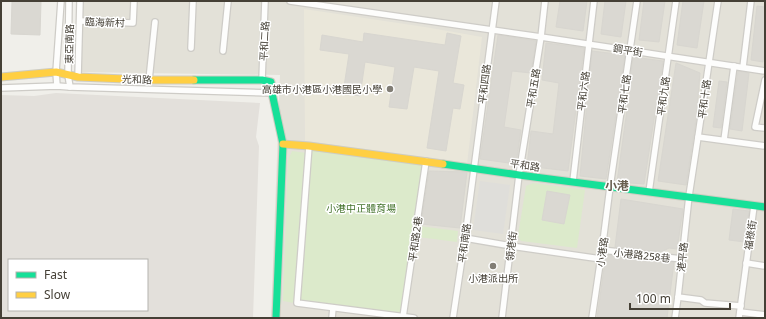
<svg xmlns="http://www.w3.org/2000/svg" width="766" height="319" viewBox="0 0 766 319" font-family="'Noto Sans','Noto Sans TC',sans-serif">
<rect width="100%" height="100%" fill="#f0efea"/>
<path fill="#e3e1d8" d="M78,1H765V318H271L280,75L76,72Z"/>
<path fill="#e3e0db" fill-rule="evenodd" d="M56,93L260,103L256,137L259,146L253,318H1V95L34,96ZM9,260H147V310H9Z"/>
<path fill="#eae7da" d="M304,9L425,27L482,37L467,164L305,141Z"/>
<g fill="#dceacb">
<path d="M312,147L423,161L401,315L298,302Z"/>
<path d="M292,151L307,153L294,303L283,301L288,160Z"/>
<path d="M533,183L585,190L577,248L521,241L519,238L518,235L526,186Z"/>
<path d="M419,226L458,231L457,242L418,237Z"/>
</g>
<path fill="#dfdeda" d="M480,181L510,185L503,234L473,230Z"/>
<g fill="#dad8d2" stroke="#d8d6d0">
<path d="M12,1H41L40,35L11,34Z"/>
<path d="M560,1H587L583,31L556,27Z"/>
<path d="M605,1H626L621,37L601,34Z"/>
<path d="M644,1H665L659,42L639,40Z"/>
<path d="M683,1H704L697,48L677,45Z"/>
<path d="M757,6L765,7V47L763,62L751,60Z"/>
<path d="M364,33L445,45L447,33L461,36L453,83L464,85L460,109L453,108L446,151L427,148L439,71L414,67L407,109L389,107L395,67L365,62L360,96L343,93L349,54L320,50L322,35L363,42Z"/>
<path d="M498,35L536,41L531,73L512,71L504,127L521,130L516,164L480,159Z"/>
<path d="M546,43L584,48L568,171L527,166L531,131L553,134L559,83L542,80Z"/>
<path d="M592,51L625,55L606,179L580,176Z"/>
<path d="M633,57L663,61L644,184L617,182L631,81H630Z"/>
<path d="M676,63L700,73L696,120L686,185L658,181Z"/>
<path d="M738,71L749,73L742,131L730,129Z"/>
<path d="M719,81L727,82L721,128L713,127Z"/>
<path d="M429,171L467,172L460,228L421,224Z"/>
<path d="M547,191L570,195L564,224L542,220Z"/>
<path d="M621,199L683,209L677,249L669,248L661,252L615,247Z"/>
<path d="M733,209L749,211L745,242L729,240Z"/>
<path d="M606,255L674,262L667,318H597Z"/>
</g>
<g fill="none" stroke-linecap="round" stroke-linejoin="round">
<defs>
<g id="street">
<path d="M69,1L68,75L70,87"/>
<path d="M290,1L541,37L765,71"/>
<path d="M80,21L133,23L134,1"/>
<path d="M191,48L193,1"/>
<path d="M223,51L228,1"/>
<path d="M743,67L751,1"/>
<path d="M78,77L80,1"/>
<path d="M149,80L155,22"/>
<path d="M262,80L265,1"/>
<path d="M765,80L755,127L765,128"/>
<path d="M57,86L56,72L61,1"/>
<path d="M1,88L57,86L70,87L272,93"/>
<path d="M698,137L765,146"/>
<path d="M724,140L734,66"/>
<path d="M309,146L297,303L414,318"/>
<path d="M573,181L594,1"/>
<path d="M649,192L676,1"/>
<path d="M465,238L511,246L601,259"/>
<path d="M602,250L682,259"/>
<path d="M746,263L765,266"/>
<path d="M678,297L701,300L705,303L741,306"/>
<path d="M740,312L765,315"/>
<path d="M403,317L426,161"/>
<path d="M332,318L333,308"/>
<path d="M453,318L465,238L496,1"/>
<path d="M502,318L519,175L541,37L545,1"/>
<path d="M592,318L602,250L610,187L637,1"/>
<path d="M675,318L678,297L689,196L698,137L718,1"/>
<path d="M739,318L754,206"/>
</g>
<g id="fast">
<path d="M194,80H262L271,82L272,93L283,144L276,318"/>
<path d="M443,164L519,175L765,207"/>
</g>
<g id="slow">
<path d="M1,77L56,72L78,77L149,80H194"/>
<path d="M283,144L309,146L443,164"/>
</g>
</defs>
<use href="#street" stroke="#ceccc7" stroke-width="8"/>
<use href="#fast" stroke="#ceccc1" stroke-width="9"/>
<use href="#slow" stroke="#ceccc1" stroke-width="9"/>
<use href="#street" stroke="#fdfdfc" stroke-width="5.5"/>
<use href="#fast" stroke="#16e098" stroke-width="7"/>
<use href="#slow" stroke="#ffcf43" stroke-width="7"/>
</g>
<g fill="#817d75" stroke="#fff" stroke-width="1.5">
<circle cx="390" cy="89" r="4"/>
<circle cx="493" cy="266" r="4"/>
</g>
<g text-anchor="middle" stroke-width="3" stroke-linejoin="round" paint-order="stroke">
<g font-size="10" fill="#454036" stroke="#fff">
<text transform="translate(105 22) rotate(2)" y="4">臨海新村</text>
<text transform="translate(264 41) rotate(-87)" y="4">平和二路</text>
<text transform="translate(69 44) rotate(-89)" y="4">東亞南路</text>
<text transform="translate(628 50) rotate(9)" y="4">鋼平街</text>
<text transform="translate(137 79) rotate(2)" y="4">光和路</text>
<text transform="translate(484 84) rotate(-83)" y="4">平和四路</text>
<text transform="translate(533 88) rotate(-81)" y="4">平和五路</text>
<text transform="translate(583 91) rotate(-83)" y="4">平和六路</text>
<text transform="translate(624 94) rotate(-82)" y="4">平和七路</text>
<text transform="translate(663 96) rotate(-82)" y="4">平和九路</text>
<text transform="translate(704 99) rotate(-82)" y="4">平和十路</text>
<text transform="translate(525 165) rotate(8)" y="4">平和路</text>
<text transform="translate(750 235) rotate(-82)" y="4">福祿街</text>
<text transform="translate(415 239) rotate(-82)" y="4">平和路2巷</text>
<text transform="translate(464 243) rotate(-82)" y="4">平和南路</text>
<text transform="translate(511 246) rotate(-83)" y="4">領港街</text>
<text transform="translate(602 252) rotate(-82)" y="4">小港路</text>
<text transform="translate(642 255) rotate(6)" y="4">小港路258巷</text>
<text transform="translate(682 257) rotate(-84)" y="4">港平路</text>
</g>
<g font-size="10" fill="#454036" stroke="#fff" text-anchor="end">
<text x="382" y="93">高雄市小港區小港國民小學</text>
<text x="493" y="282" text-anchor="middle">小港派出所</text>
</g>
<g font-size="10" fill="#45742d" stroke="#fff">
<text x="361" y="212">小港中正體育場</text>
</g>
<g font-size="12" font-weight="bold" fill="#685e4e" stroke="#fff">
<text x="617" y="190">小港</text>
</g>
</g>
<rect width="766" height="319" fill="none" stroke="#454036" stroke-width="4"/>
<rect x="8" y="259" width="140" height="52" fill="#ffffff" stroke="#b5b3af"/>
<rect x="16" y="272" width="20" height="6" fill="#16e098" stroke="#b5b3af"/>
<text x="44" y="279" font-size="12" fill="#454036">Fast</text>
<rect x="16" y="292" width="20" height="6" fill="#ffcf43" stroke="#b5b3af"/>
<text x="44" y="299" font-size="12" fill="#454036">Slow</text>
<path d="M630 303v6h100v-6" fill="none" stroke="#454036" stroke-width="2"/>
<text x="636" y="303" font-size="12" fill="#454036" stroke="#ffffff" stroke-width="3" paint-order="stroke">100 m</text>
</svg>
